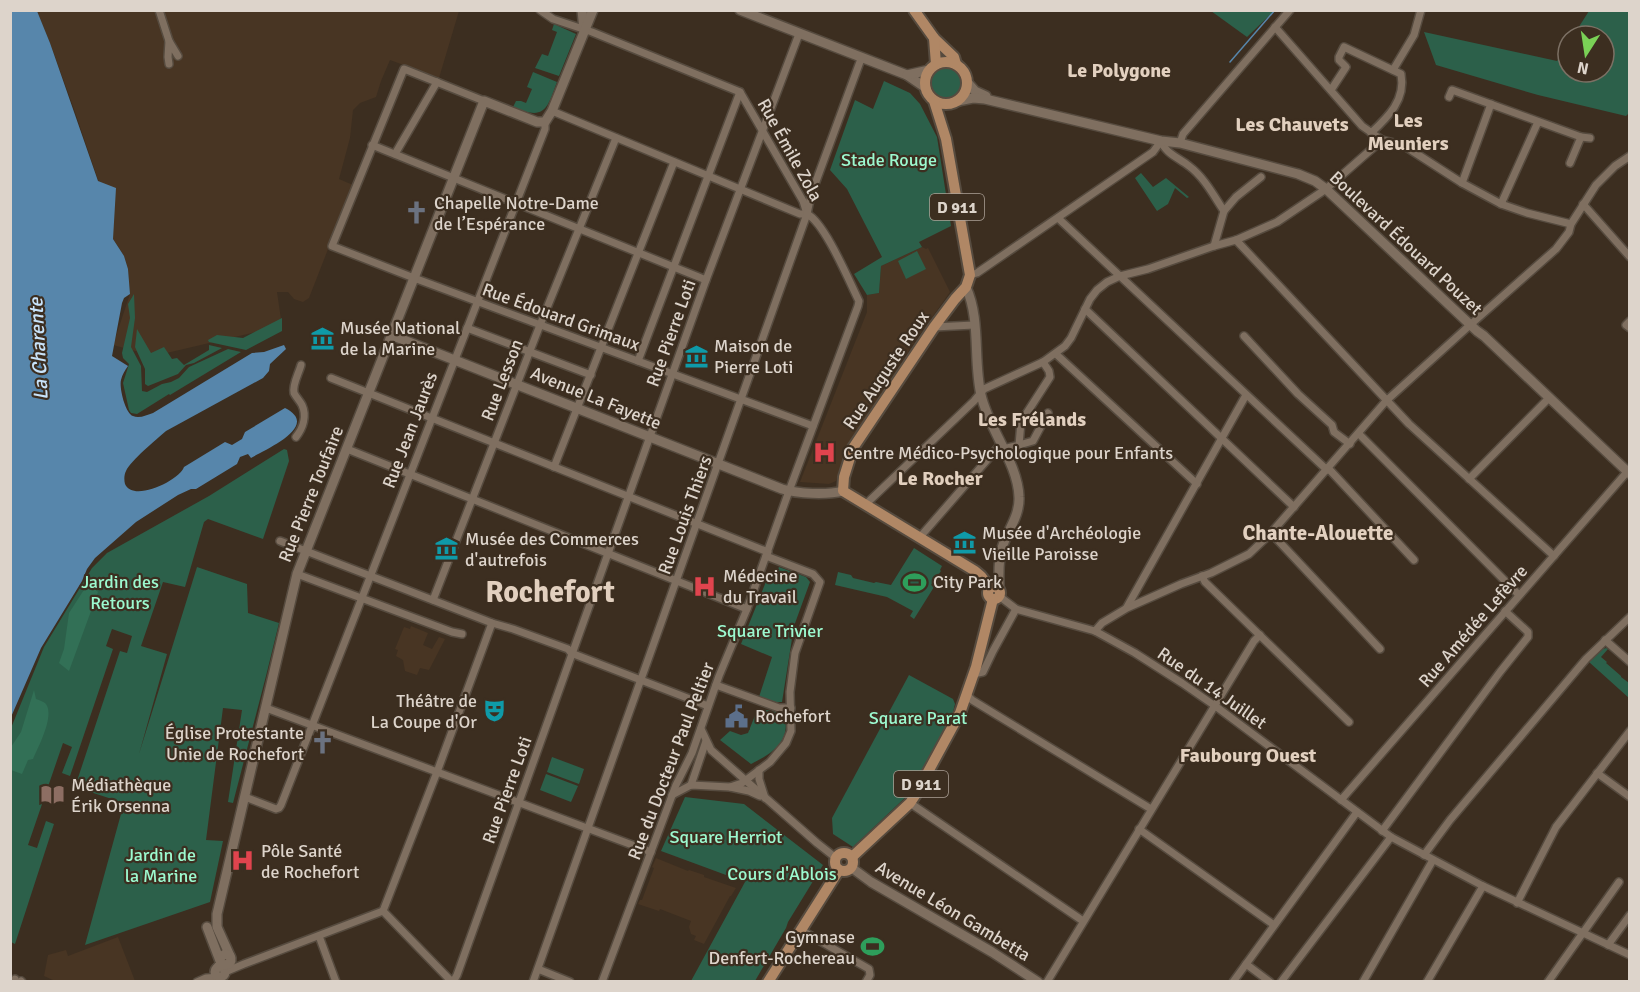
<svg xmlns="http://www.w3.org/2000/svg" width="1640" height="992" viewBox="0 0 1640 992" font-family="Signika,sans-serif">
<rect width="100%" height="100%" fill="#3c2e20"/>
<g fill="#483523">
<path d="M37,11H459L439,78L390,60L381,81L376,97L360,103L353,110L350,138L339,179L353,185L309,298L303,302L294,299L288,292H277L282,326L154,356L113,345L130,294L128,269L124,256L113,239V224L74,109L50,43Z"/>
<path d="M922,247L926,249L928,248L950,292L920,334L849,443L836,481L829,484L800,482L867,312V295L879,293L881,266Z"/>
<path d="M411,626L428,633L423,645L432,649L439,637L445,639L429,670L420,668L417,675L405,671L403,660L396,656L398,650L395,649L404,627L410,629Z"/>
<path d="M656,858L688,871L689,870L704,875V877L736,888L731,896H730L704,944L694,940L696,936L691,934L689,927L691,921L660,909L659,911L638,904L640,900H642L654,868L652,867Z"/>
<path d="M118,937L135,981H55L44,976L48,955L66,950L68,956Z"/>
</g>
<g fill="#2c604a">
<path d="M1211,11H1274L1247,37Z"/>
<path d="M1589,11H1629L1630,112L1626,116L1538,95L1436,65L1424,32L1557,61L1568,43V72H1604V36H1573Z"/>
<path d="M554,24L576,34L559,76L535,68L542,54L548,56L557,32L552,30Z"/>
<circle cx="946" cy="82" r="18"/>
<path d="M533,72L557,82C547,109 545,121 513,107L516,101H521L526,103L532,89L527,87Z"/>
<path d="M884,81L910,93L920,104L937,137L951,226L919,242L922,247L881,266L879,293L867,295L854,274L882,257L847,189L830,170L855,100L873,109Z"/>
<path d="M1141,173L1153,187L1166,178L1189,197L1187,198L1175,188L1168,204L1157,211L1135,178Z"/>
<path d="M917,251L926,269L906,279L898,261Z"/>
<path d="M134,294L135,318L131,347L141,366L142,391L147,392L162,384L171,382L179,378L189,367L228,349L241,352L170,395L169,394L137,414L131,413L129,410L123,383L129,364L123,358L122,353L130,318L128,304Z"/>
<path d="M282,318V331L246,350L209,342L208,340L217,335L243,338Z"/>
<path d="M137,329L151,353L164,347L172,359L177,358L184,365L209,350V345L222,348L194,363L186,365L178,374L148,386L145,384V369L135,347Z"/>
<path d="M284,449L287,450L289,461L263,539L208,519L204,522L185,587L163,582L141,646L167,654L139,754L197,567L247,584L248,613L279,623L266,676L233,803L228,802L242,710L223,708L206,840L223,841L210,902L85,945L124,803L75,787L120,651L127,653L132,636L112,629L106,646L113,649L70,776L62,773L72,747L63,743L28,845L37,848L46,821L54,824L15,944L11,942V728L44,647L92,568L107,553L209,496Z"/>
<path d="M914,548L942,566L940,570L941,571L931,585L934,587L914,619L910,616L913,611L887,597L835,585L838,572L851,575L853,578L874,583L876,582L891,585Z"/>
<path d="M779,567L806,577L810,582L794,626L782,702H776L759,697L772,657L741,644L769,574H775Z"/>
<path d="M1606,648L1608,649L1601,657L1607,662L1606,663L1621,676V677L1629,683V698L1589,662L1603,649Z"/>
<path d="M909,675L953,699L955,704L952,716L909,794L853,847L833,834L832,818Z"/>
<path d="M758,708L784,714C792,741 772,754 751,764L720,740L730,731L741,735L748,733Z"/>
<path d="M552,757L584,769L579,784L547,772Z"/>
<path d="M546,774L578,786L571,802L540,790Z"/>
<path d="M685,797L744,804L823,865L788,922L786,928L755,981H691L745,882L661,851Z"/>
</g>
<g fill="#327056">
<path d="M89,582L98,592L69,671L59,663L64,649L69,613Z"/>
<path d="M34,690L36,699C39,700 42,701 45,703C56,714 38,747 33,759L28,760L22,774L11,770V747L21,732Z"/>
</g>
<path fill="#5786ab" d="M37,11L50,43L98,181L116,188L113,239L124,256L128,269L130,294L124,298L122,303L112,356L128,366C125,370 122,375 121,380C119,387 125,413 133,416C139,419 147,415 153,413L252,353L264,352L284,345L286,349L270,364L269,371L263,378L166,431C156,440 131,460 126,471C124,475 124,480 125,484C133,503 180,480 184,467L225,442L232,445L242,439L245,432L285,408C321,426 266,449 251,458L248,454L240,457L237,464L196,489H191L178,495L136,522L95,558L87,569L82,581L41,648L11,717L10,11Z"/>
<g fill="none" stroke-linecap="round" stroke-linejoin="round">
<path stroke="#5786ab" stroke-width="1.5" d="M1230,62L1275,10"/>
<defs>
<g id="street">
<path d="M159,10L169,41"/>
<path d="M540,10L553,19L592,32L740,92L803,201L807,214C825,223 849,281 859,301L858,306L789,491L747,609L719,676L692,753L676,785L602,982"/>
<path d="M1275,27L1362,126L1382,140"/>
<path d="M169,64L168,57L169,41L178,56"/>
<path d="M1393,70L1414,35L1421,10"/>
<path d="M1331,90L1346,67L1339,60V57L1344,47L1401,74C1406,100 1388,117 1371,133"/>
<path d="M1449,97L1452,90L1581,137L1570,163"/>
<path d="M484,101L404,69L332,246L414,278L813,426"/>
<path d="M552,111L800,214H807"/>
<path d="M1581,137L1590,138"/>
<path d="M1161,141C1165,153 1179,158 1189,166C1204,177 1214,196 1224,211L1214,246"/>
<path d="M1180,143L1183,134L1290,10"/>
<path d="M372,145L706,280"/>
<path d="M395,154L437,82"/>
<path d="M1462,183L1491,104"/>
<path d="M1501,204L1538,122"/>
<path d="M1583,204L1630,257"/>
<path d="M1224,211L1236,197L1261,177"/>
<path d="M1058,218L1327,470"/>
<path d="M1236,240L1409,424L1554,556"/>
<path d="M970,275L977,273L1153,152L1161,141"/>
<path d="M1085,309L1294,507"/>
<path d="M1630,321L1626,325L1630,328"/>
<path d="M934,327L974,325"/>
<path d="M467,328L591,375"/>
<path d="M1244,336L1298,394L1332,425L1334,432L1350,444"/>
<path d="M1056,354L1197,484"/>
<path d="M638,361L740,92"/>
<path d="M331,378L768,552"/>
<path d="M1359,434L1519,595"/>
<path d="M296,437C303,428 307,416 302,405C300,401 296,397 294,393C292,385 299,373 301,365"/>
<path d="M1019,445L1033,441L1048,413"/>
<path d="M347,449L747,609"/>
<path d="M1003,449L1019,445L1021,422L1050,377L1049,371L1043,362"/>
<path d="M554,467L674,162"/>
<path d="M1328,468L1414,560"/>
<path d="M1469,479L1549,398"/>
<path d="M866,504L974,401L984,389L1043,362L1065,346L1071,338L1090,299L1097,290L1107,282L1120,276L1148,269L1214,246L1236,240L1277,222L1326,189L1382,140L1403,145L1462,183L1501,204L1527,213L1571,224"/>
<path d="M1271,533L1380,649"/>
<path d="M920,537L1001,444"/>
<path d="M280,541L492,623L513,629L568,649L571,653L708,706"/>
<path d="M297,574L452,632L462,634"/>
<path d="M1202,576L1205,582L1349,722"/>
<path d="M999,596L1016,609L1095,631L1135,653L1182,683L1218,708L1391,837L1483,886L1630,955"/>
<path d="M433,600L540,325L616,138"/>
<path d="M1127,607L1246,395"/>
<path d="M1095,631L1102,623L1127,608L1181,584L1211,573L1249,554L1271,533L1386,401L1470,325L1556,249L1569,232L1571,224L1596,185L1615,166L1630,156"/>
<path d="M1605,640L1630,662"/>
<path d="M973,674L983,672L993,651L1016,609"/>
<path d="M716,685L779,708H791"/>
<path d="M967,695L972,700L1151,809"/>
<path d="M266,708L651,852"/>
<path d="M701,729L711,750L817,843L836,858"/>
<path d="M759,770V779L765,798"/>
<path d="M1597,773L1630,797"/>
<path d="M691,785L706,741"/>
<path d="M730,787L742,783L770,762L786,743L791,731L790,692L795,653L820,582L813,574L766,556"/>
<path d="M672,795L691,785L730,787L749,791L760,796"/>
<path d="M245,797L276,809L279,808L281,805L545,129V122"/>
<path d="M1341,800L1627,472"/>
<path d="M910,803L1083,921"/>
<path d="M1139,829L1274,925"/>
<path d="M1382,831L1500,672L1528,637V632L1505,611"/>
<path d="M1424,855L1450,820L1586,659L1630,617"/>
<path d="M1517,903L1556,827L1630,731"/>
<path d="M383,911L437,772L492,623"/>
<path d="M383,911L452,982"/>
<path d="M801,930L869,969L870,975L866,982"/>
<path d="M319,936L336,982"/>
<path d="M1608,945L1630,915"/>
<path d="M1246,964L1270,982"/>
<path d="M538,969L570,982"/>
<path d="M225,972L244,964L383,911"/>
<path d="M21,981L22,982"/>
<path d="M14,982L15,979"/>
<path d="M197,982L206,978L220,977"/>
<path d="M453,982L457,975L706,280L799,34"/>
<path d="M533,982L807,214L811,195L861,59"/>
<path d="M1047,982L1254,641L1260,635"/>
<path d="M1233,982L1357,812"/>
<path d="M1281,982L1391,837"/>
<path d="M1363,982L1433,860"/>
<path d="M1427,982L1483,886"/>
<path d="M1548,982L1619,882"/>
</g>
<g id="secondary">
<path d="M582,10L584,30"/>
<path d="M740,10L907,75L926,88"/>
<path d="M907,75L929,70"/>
<path d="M968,83L975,91L986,96"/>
<path d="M958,101L973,98L985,99L1161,141L1180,143L1298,174L1315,181L1326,189L1477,331L1484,336L1630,474"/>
<path d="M966,287C981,320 973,360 981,395C989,430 1018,463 1019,497C1020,516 1007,531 1002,548C998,560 999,573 999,585L997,588"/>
<path d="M391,335L782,489C798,494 827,495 843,491"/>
<path d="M852,868L871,882L992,952L1038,982"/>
<path d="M217,925V914L297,574L484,101L537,122H545L552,111L593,10"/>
<path d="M207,927L220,961"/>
<path d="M217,927L231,958"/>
<circle cx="220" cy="972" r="5"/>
<path d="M218,967L221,963C219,959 221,956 225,954L230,956L231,961L229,964L224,965L221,963"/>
</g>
<g id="primary">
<path d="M914,10L934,38L954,57L956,64"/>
<path d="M934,38L936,64"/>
<circle cx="946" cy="83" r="21"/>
<path d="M934,101L946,139L970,275L966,287L955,299L934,327L853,448L844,477L843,491L975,571L981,576L990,588"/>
<circle cx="994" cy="593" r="6"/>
<circle cx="844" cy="862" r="9"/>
<path d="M852,857L910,803L916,794L960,713L976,667L993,599"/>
<path d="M768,982L839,870"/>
</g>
</defs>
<use href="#street" stroke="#564b3f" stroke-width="10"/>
<use href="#secondary" stroke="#564b3f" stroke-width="12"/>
<use href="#primary" stroke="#564b3f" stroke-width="14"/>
<use href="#street" stroke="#7f6f60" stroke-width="7"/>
<use href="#secondary" stroke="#7f6f60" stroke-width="9"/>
<use href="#primary" stroke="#b08765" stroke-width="10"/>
</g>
<defs>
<symbol id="church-bare" viewBox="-9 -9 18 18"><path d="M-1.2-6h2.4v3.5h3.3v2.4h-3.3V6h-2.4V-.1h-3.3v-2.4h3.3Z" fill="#6b7280" stroke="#3c2e20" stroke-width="2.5" paint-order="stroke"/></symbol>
<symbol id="museum-bare" viewBox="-9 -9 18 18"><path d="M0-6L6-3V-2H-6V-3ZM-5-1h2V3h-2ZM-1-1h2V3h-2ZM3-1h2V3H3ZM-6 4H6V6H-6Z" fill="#0f9aa8" stroke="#3c2e20" stroke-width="2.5" paint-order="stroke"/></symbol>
<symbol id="hospital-bare" viewBox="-9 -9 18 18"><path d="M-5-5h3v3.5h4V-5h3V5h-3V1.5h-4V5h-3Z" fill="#e0444e" stroke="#3c2e20" stroke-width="2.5" paint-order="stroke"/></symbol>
<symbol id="stadium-bare" viewBox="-9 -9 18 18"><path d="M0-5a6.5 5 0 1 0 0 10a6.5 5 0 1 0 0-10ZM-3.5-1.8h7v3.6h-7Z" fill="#2e9e5b" stroke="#3c2e20" stroke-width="2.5" paint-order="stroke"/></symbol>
<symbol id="theatre-bare" viewBox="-9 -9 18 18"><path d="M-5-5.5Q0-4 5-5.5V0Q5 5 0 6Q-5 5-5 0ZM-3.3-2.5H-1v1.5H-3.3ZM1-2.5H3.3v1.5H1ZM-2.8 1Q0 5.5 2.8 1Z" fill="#0f9aa8" stroke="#3c2e20" stroke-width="2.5" paint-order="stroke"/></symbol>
<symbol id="civic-bare" viewBox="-9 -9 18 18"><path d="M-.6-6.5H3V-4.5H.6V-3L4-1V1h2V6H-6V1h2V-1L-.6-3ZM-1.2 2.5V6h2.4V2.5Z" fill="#5c6f8a" stroke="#3c2e20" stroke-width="2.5" paint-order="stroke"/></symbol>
<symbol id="library-bare" viewBox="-9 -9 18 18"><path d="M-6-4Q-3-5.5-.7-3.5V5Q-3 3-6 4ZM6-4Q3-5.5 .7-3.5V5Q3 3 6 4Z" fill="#8d6e63" stroke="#3c2e20" stroke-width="2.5" paint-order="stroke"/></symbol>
</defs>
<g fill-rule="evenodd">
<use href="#church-bare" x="400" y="196" width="33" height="33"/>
<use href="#museum-bare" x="306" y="322" width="33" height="33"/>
<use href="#museum-bare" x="680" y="340" width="33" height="33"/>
<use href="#hospital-bare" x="808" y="436" width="33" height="33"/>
<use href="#museum-bare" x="948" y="526" width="33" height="33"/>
<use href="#museum-bare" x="430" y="532" width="33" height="33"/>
<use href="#stadium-bare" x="898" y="566" width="33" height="33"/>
<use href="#hospital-bare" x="688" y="570" width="33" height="33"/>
<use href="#theatre-bare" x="478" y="694" width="33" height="33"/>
<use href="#civic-bare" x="720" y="700" width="33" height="33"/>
<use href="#church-bare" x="306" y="726" width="33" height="33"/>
<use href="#library-bare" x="36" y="778" width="33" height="33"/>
<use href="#hospital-bare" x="226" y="844" width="33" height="33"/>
<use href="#stadium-bare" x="856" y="930" width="33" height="33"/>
</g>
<g text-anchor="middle" stroke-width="4.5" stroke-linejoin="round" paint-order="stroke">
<g fill="#3c2e20" stroke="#ada298" stroke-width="1.5">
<rect x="930" y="194" width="54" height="26" rx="4.5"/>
<rect x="894" y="771" width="54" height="26" rx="4.5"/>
</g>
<g font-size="16" font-weight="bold" fill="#ddd4cb">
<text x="957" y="213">D 911</text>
<text x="921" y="790">D 911</text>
</g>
<g font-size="18" fill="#ddd4cb" stroke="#3c2e20">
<text transform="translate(790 150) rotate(61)" y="6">Rue Émile Zola</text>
<text transform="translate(1406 243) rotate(43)" y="6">Boulevard Édouard Pouzet</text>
<text transform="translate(561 317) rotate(20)" y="6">Rue Édouard Grimaux</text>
<text transform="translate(671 333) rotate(-70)" y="6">Rue Pierre Loti</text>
<text transform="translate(886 370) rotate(-56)" y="6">Rue Auguste Roux</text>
<text transform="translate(502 380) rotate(-69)" y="6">Rue Lesson</text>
<text transform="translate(596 398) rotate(22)" y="6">Avenue La Fayette</text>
<text transform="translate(410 430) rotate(-69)" y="6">Rue Jean Jaurès</text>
<text transform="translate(311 494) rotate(-68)" y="6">Rue Pierre Toufaire</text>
<text transform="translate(685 515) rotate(-70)" y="6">Rue Louis Thiers</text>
<text transform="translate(1473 626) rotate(-49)" y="6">Rue Amédée Lefèvre</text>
<text transform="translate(1212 688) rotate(35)" y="6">Rue du 14 Juillet</text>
<text transform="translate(671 761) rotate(-69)" y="6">Rue du Docteur Paul Peltier</text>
<text transform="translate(507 790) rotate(-70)" y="6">Rue Pierre Loti</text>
<text transform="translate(953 911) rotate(31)" y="6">Avenue Léon Gambetta</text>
</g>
<g font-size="18" fill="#9cf9cf" stroke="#3c2e20">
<text x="889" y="166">Stade Rouge</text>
<text x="120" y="588">Jardin des<tspan x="120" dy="21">Retours</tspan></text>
<text x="770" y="637">Square Trivier</text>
<text x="918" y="724">Square Parat</text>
<text x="726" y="843">Square Herriot</text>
<text x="161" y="861">Jardin de<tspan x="161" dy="21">la Marine</tspan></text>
<text x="782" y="880">Cours d'Ablois</text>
</g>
<g font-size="18" fill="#ddd4cb" stroke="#3c2e20" text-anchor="start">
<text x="434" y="209">Chapelle Notre-Dame<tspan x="434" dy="21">de l’Espérance</tspan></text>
<text x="340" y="334">Musée National<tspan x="340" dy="21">de la Marine</tspan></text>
<text x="714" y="352">Maison de<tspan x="714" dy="21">Pierre Loti</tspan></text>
<text x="843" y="459">Centre Médico-Psychologique pour Enfants</text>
<text x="982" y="539">Musée d'Archéologie<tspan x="982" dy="21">Vieille Paroisse</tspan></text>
<text x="465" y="545">Musée des Commerces<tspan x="465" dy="21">d'autrefois</tspan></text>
<text x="723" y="582">Médecine<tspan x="723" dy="21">du Travail</tspan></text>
<text x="933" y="588">City Park</text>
<text x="477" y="707" text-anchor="end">Théâtre de<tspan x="477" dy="21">La Coupe d'Or</tspan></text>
<text x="755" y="722">Rochefort</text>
<text x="304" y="739" text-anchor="end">Église Protestante<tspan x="304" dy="21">Unie de Rochefort</tspan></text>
<text x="71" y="791">Médiathèque<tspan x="71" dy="21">Érik Orsenna</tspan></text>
<text x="261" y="857">Pôle Santé<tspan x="261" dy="21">de Rochefort</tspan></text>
<text x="855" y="943" text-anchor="end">Gymnase<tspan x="855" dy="21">Denfert-Rochereau</tspan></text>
</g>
<g font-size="20" font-weight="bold" fill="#e2d0bf" stroke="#3c2e20">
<text x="1119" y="77">Le Polygone</text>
<text x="1408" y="127">Les<tspan x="1408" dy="23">Meuniers</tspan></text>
<text x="1292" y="131">Les Chauvets</text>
<text x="1032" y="426">Les Frélands</text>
<text x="940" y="485">Le Rocher</text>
<text x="1248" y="762">Faubourg Ouest</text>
</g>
<g font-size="20" font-style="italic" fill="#c8e3fa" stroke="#3c2e20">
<text transform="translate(38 349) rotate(-93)" y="7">La Charente</text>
</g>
<g font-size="21" font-weight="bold" fill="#e2d0bf" stroke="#3c2e20">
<text x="1318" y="540">Chante-Alouette</text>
</g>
<g font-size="30" font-weight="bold" fill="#e2d0bf" stroke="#3c2e20">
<text x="550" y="602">Rochefort</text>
</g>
</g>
<rect width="1640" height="992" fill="none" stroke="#ddd4cb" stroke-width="24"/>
<g transform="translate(1586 54) rotate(192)"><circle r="28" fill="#3c2e20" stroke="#7c7064" stroke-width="1.5"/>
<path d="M0-4.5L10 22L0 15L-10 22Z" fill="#7ad156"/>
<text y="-9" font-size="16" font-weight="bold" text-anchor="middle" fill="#ddd4cb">N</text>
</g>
</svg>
